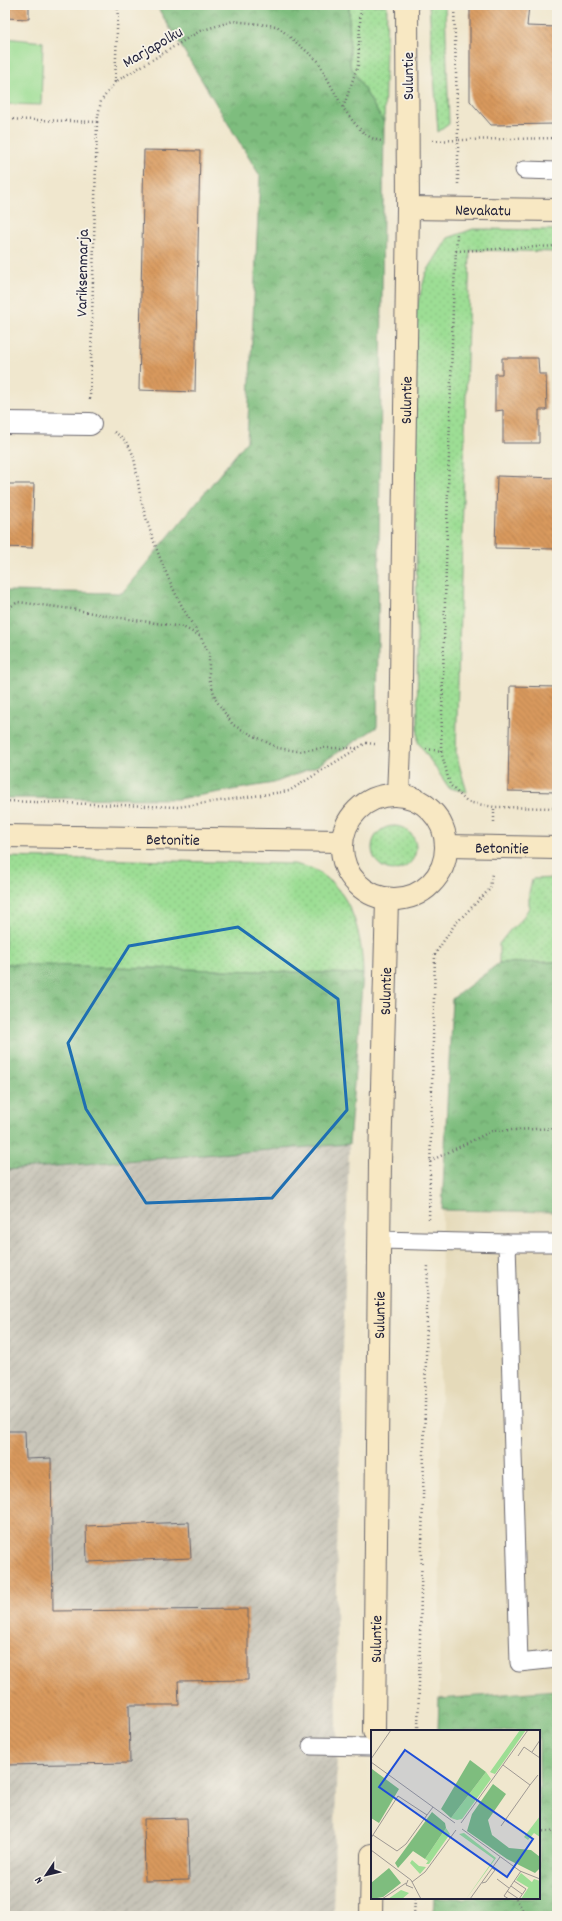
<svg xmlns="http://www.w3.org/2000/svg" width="562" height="1921" viewBox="0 0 562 1921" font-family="Dekko,sans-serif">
<defs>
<pattern id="industrial-furrows" width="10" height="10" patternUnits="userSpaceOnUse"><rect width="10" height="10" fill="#c7c4b8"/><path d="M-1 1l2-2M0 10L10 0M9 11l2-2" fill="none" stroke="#aba89f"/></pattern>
<pattern id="grass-dots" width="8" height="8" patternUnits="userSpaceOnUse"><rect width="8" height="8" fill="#9dde94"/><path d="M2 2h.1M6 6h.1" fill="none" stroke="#87be80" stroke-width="1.8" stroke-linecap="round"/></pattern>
<pattern id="forest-crowns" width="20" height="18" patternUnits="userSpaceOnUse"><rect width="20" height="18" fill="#7ebd7e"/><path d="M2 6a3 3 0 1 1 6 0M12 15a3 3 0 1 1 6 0" fill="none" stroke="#679968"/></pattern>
<pattern id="building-back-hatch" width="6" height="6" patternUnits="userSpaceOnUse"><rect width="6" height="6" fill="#d99a5d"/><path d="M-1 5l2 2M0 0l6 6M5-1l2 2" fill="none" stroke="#b07d4e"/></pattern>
</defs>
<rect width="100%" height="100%" fill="#f7f3e8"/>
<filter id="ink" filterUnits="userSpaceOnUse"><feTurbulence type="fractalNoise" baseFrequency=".025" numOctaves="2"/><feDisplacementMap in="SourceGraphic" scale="8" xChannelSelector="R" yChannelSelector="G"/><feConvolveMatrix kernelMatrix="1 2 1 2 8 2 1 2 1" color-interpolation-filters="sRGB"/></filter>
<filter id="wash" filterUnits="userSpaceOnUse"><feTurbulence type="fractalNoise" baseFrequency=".012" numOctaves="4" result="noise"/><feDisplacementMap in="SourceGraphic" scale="16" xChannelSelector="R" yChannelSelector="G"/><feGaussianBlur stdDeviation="0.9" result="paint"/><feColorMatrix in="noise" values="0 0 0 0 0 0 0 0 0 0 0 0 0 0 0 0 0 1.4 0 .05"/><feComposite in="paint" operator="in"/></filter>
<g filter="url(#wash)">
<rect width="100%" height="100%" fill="#f0e7ce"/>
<path fill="#e5daba" d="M442,1210L557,1212V1690L439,1699Z"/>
<path fill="url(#industrial-furrows)" d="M349,1144L336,1587L337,1746L333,1916H5V1170Z"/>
<g fill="url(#grass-dots)" stroke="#608068">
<path d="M349,5H387L384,123L350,65Z"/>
<path d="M429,5H445L449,124L438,132Z"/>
<path d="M473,229L557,230V252L470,250L456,754L467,792L449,788L418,742L414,316L426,273L448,238Z"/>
<circle cx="394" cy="848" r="22"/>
<path d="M5,857L294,864C301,866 309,867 315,870C353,891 362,935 363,974L5,964Z"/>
<path d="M557,878V962L499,963V944L510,930L520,922L529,908V893L532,879Z"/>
</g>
<g fill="url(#forest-crowns)" stroke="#50705c">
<path d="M156,5H349L350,65L384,123L377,727L317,766L274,783L178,799L5,798V591L122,593L247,441L260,176Z"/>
<path d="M557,962V1212L442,1210L452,999L499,963Z"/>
<path d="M5,964L363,974L349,1144L5,1170Z"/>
<path d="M557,1690V1916H433L434,1898H539V1731H438L439,1699Z"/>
</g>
<path fill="#9dde94" stroke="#608068" d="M5,38L43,42L41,105L5,104Z"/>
<g id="blocks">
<g fill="url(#building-back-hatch)">
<path d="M5,5H29V19L5,18Z"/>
<path d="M470,5H529L527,26L557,27V124L491,125L470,101Z"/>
<path d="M144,150L200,151L195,392L139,390Z"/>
<path d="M502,358H538L539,374H546L547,410H539V443H503V410L495,411V374H502Z"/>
<path d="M497,476L557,478V549L495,548Z"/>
<path d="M5,484H34L32,548L5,547Z"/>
<path d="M510,686L557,687V792L508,791Z"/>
<path d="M5,1431H25L26,1459L51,1458L53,1611L248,1609V1680L178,1681L179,1705H129L130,1763L5,1765Z"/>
<path d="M189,1522L191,1558L87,1562L86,1526Z"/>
<path d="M187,1818L189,1880L145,1881L144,1819Z"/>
</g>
</g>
</g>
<g filter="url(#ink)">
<use href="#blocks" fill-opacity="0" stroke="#6a676e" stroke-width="1"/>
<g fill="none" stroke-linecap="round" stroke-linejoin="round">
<defs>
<g id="lane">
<path d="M524,170L557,171"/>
<path d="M379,1240L507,1243L519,1663L557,1659"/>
<path d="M507,1243H557"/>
<path d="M311,1746L372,1747"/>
</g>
<path id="street" d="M5,423L90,424"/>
<g id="secondary">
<path id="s1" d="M408,208L557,210"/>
<path id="s2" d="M398,794L400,747L408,208L407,5"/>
<circle cx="394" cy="847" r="52"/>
<path id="s3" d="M5,836L341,841"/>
<path id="s4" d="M447,846L557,848"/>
<path id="s5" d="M374,1731L380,1162L387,900"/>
<path d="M371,1916L372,1855"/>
</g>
</defs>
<use href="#lane" stroke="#6a676e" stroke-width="19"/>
<use href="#street" stroke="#6a676e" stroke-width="24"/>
<use href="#secondary" stroke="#6a676e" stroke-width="24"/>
<g stroke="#6a676e" stroke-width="2.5" stroke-dasharray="1 3" stroke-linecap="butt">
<path d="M361,5L358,65L343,108C353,121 365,140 383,141"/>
<path d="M454,5L458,140L557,138"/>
<path d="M115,82L118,5"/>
<path d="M5,119L97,122L101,101L115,82L200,31L233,21L277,26L318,61L343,108"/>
<path d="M433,141L458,140V184"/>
<path d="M456,251L557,246"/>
<path d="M90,399L97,122"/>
<path d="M114,432C124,438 129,444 133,455C137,469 138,485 141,500C152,542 174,599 199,634"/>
<path d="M5,610L18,602L72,609L108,616L183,627L200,636L209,653V678L216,700L233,725L278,748L297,751L325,748H357"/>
<path d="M426,749L441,751L450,785L467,802L494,807L557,808"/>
<path d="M441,751L453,305L457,233"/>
<path d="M5,801L178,807L289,791L366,743L375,744"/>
<path d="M494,822V807"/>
<path d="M430,1161L492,1131L557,1128"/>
<path d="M429,1219L435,954L455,924L490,889L492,873"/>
<path d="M418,1731L428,1264"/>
<path d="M539,1831L557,1832"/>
<path d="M516,1898L526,1916"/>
<path d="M414,1916L415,1898"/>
</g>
<use href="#lane" stroke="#fff" stroke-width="17"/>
<use href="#street" stroke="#fff" stroke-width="22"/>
<use href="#secondary" stroke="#f8e8c3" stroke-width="22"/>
</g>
</g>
<path fill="none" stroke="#1f6fb2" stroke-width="3" stroke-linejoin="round" d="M238,927L338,999L347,1110L272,1198L146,1203L86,1109L68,1043L129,946Z"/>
<g text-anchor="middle" stroke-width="3.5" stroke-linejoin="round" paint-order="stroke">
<g font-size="16" fill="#22223b" stroke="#f7f3e8">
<text transform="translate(152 46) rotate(-30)" y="6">Marjapolku</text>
<text transform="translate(407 76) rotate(-90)" y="6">Suluntie</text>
<text dy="6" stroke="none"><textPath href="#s1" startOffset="75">Nevakatu</textPath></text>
<text transform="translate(81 273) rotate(-89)" y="6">Variksenmarja</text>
<text dy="6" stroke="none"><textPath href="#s2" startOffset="394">Suluntie</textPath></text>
<text dy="6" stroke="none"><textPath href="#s3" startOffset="168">Betonitie</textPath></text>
<text dy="6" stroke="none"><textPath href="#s4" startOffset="55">Betonitie</textPath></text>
<text dy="6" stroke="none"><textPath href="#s5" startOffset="740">Suluntie</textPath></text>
<text dy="6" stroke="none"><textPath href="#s5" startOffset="416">Suluntie</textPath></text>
<text dy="6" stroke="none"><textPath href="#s5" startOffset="92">Suluntie</textPath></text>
</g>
</g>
<g transform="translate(371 1730)">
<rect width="169" height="169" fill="#f0e7ce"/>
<path d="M149,0H155L124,44L121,43L119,42ZM115,42L120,49L91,89L86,90L80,88ZM75,98L79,104L58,134H55L57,131L54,129ZM93,103L125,128L95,169L123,129L88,104ZM41,130L48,136L55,137L49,144L39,133ZM150,143L162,153L158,158L145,150ZM30,160L38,163L31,169H17Z" fill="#9dde94"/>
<path d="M99,30L115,42L80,88L70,79ZM1,39L28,59L8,93L0,88ZM122,54L135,64L117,90L121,105L138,118L160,120L169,127V138L164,143L136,129L96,101L101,84ZM61,82L74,93L75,98L54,129L42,121L27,138L24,133ZM18,138L30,153L12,167L0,169V153Z" fill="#7ebd7e"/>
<path d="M169,86V107L163,103L157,110L153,107ZM163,149L169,151V169H150Z" fill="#9dde94"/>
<path fill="none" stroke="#9e9893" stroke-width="1" d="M161,22L169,10M147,26L153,17L169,28M0,29L20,0M0,32L84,93M159,55L167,45M90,93L157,0M130,96L159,55L132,35M91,99L149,141L169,149M2,105L26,121L35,114L56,85M0,108L27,66L56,85L62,77M0,120L40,150L50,169M126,149L138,158M37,150L35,155L42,158M143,151L155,159L148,169M41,152L54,142L85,100M111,153L115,152L124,140L121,138M140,156L151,164M136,161L148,169M11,169L35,153M99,169L129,127M138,169L133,166L150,141"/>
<path fill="#1d4ed8" fill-opacity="0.15" stroke="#1d4ed8" stroke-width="2" d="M34,20L162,109L136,147L8,57Z"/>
<rect width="169" height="169" fill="none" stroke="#22223b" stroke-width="2"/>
</g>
<rect width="562" height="1921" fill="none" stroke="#f7f3e8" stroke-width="20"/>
<g transform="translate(46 1875) rotate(235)" stroke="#f7f3e8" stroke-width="3" paint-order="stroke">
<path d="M0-3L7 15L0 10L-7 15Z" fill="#22223b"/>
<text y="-6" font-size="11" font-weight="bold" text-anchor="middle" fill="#22223b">N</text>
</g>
</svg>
